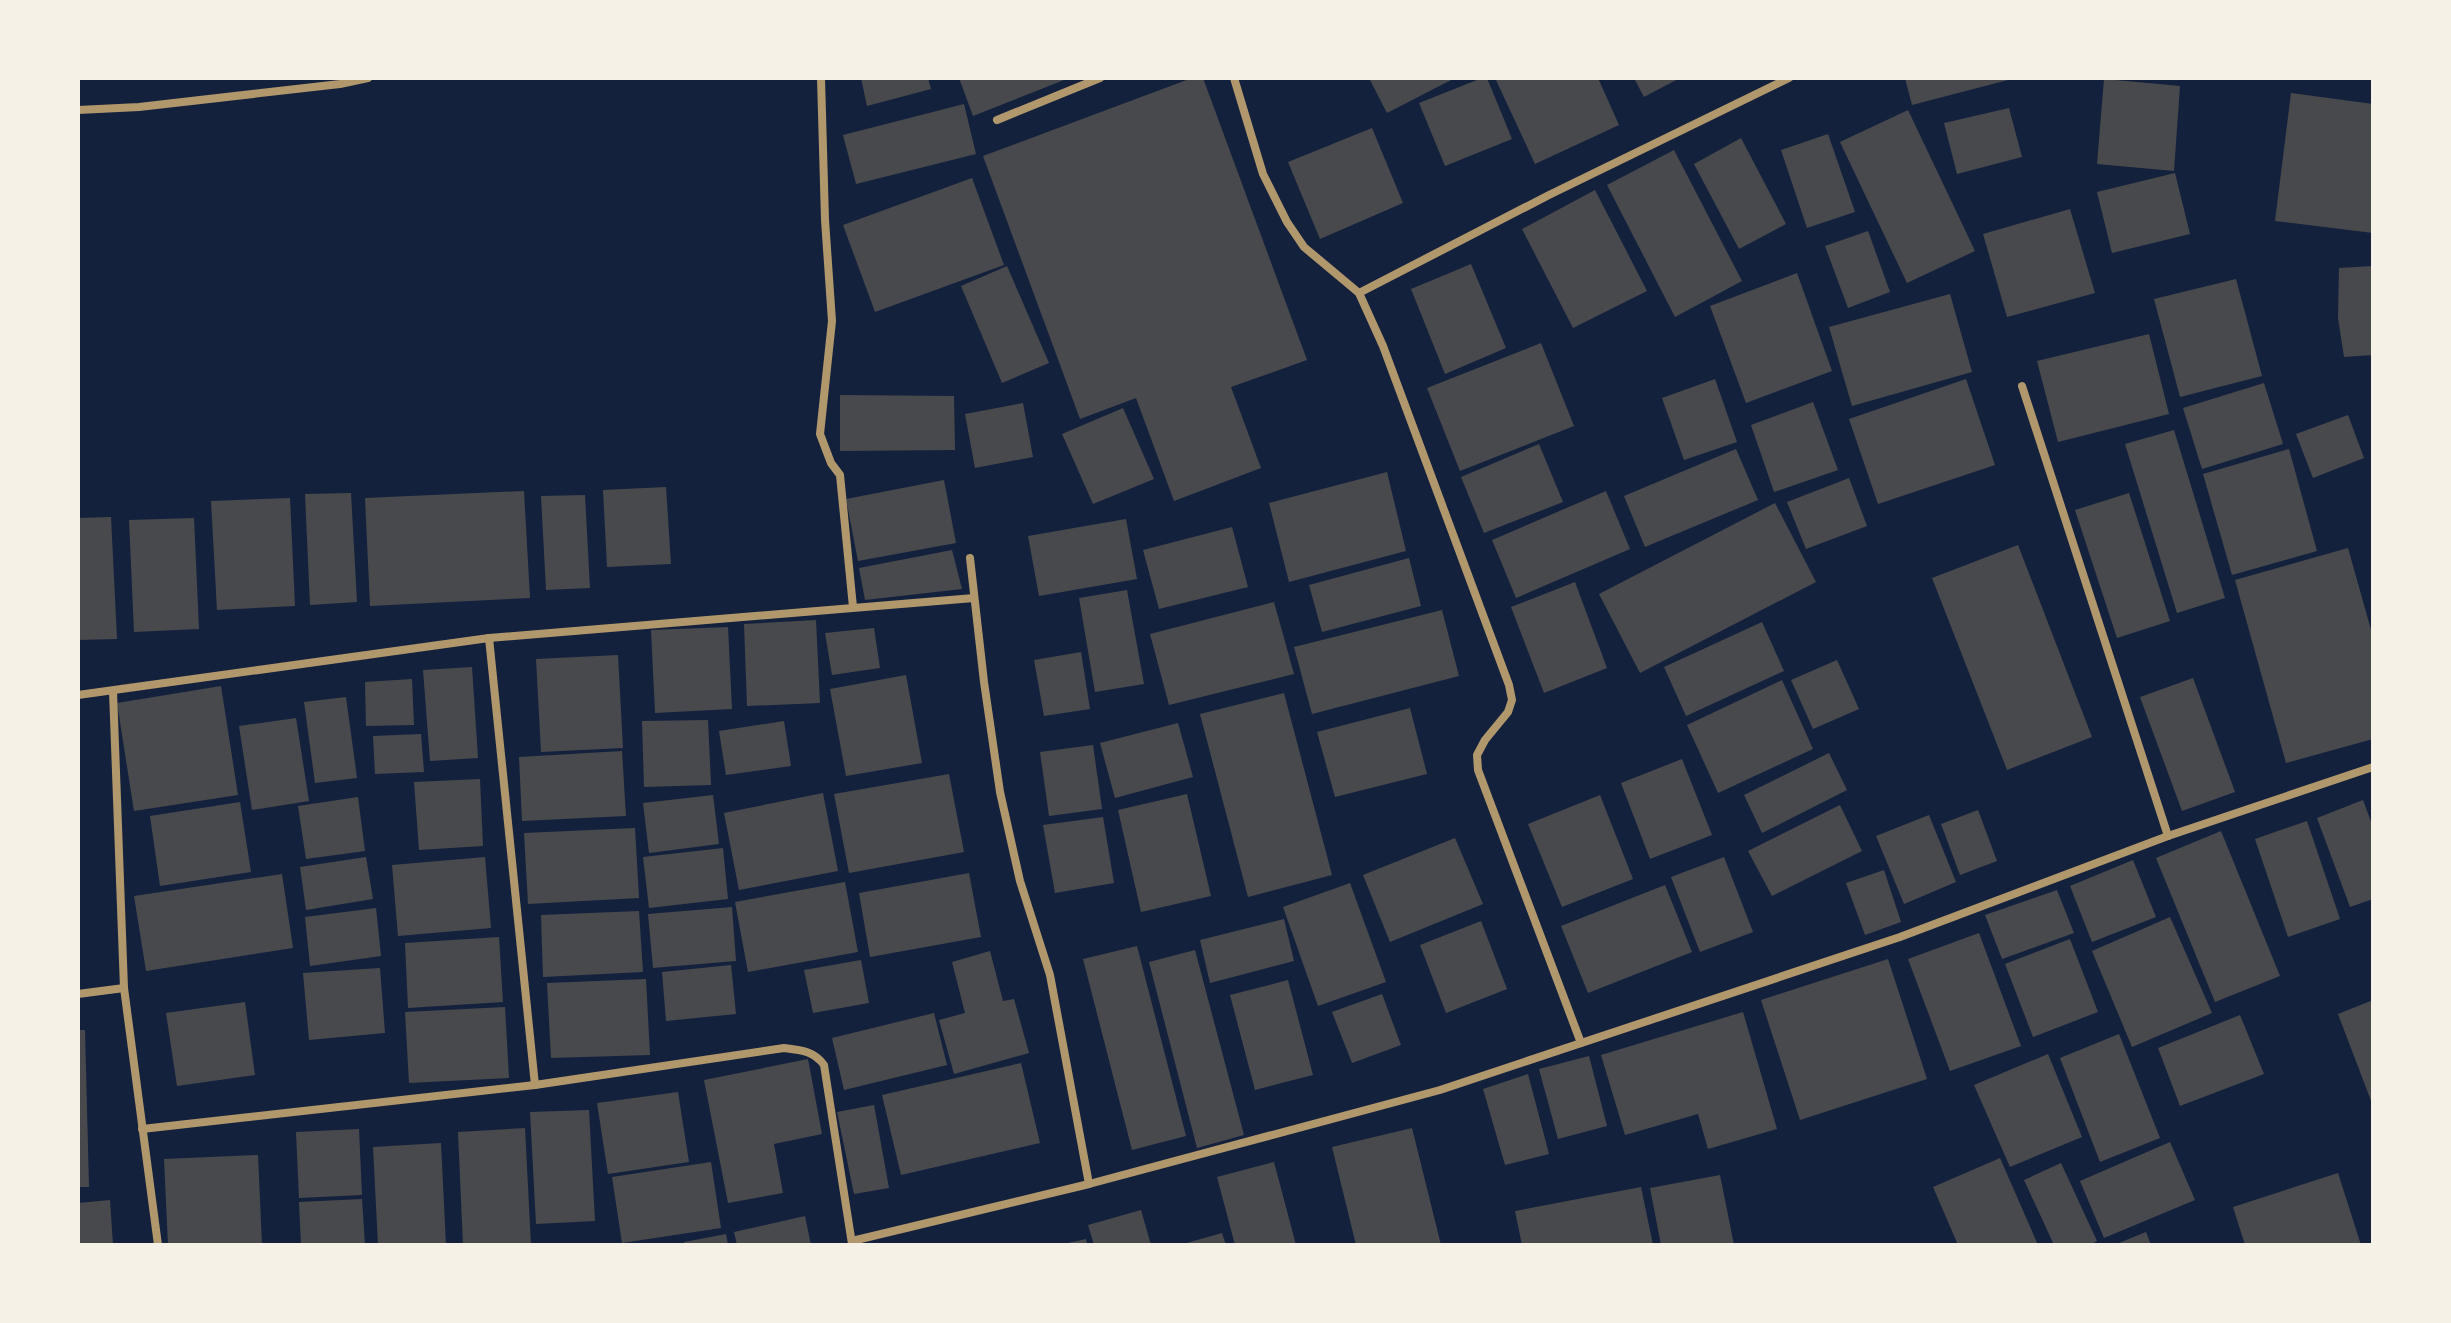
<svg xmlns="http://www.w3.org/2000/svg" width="2451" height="1323" viewBox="0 0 2451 1323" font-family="'Titillium Web',sans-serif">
<rect width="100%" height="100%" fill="#14213d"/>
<g fill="#48494c">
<path d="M861,78H928L931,89L867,106Z"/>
<path d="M959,78H1069L973,116Z"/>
<path d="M1192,78H1203L1307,360L1231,387L1261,468L1174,501L1136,398L1080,419L983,156Z"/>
<path d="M1369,78H1455L1387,113Z"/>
<path d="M1482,78H1487L1512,139L1445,166L1419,103Z"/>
<path d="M1500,78H1598L1619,125L1535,164L1496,80Z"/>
<path d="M1634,78H1680L1644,97Z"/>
<path d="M1905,78H2012V79L1912,105Z"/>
<path d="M2104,79L2180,86L2174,171L2097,164Z"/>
<path d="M2291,93L2373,104V233L2275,221Z"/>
<path d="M964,104L976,154L856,184L843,135Z"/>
<path d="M2009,108L2022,157L1957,174L1944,123Z"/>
<path d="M1908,110L1975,251L1907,283L1840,142Z"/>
<path d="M1372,128L1403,203L1320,239L1288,162Z"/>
<path d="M1828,134L1855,212L1807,228L1781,150Z"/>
<path d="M1741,138L1786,224L1739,249L1694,164Z"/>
<path d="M1674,150L1742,281L1675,317L1607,185Z"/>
<path d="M2175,173L2190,234L2112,253L2097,192Z"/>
<path d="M972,178L1004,265L875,312L843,225Z"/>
<path d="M1595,190L1647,291L1573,328L1522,229Z"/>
<path d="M2070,209L2095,293L2007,317L1983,234Z"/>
<path d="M1868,231L1890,292L1848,308L1825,246Z"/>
<path d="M1471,264L1506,348L1445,374L1411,289Z"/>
<path d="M1007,266L1049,363L1002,383L961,286Z"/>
<path d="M2373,266V355L2344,357L2338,318L2339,268Z"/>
<path d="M1797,273L1832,371L1746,403L1710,306Z"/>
<path d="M2236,279L2262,376L2180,397L2154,299Z"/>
<path d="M1950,294L1972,372L1852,406L1829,327Z"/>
<path d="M2149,334L2169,414L2058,442L2037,361Z"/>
<path d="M1541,343L1574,426L1460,471L1427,388Z"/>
<path d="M1715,379L1737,442L1684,460L1662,398Z"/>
<path d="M1966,379L1995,465L1878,504L1849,419Z"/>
<path d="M2264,383L2283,444L2202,469L2183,408Z"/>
<path d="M840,395L954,396L955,450L840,451Z"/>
<path d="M1813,402L1838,470L1774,492L1751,425Z"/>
<path d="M1023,403L1033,457L975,468L965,414Z"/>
<path d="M1123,408L1154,479L1093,504L1062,434Z"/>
<path d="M2348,415L2364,458L2313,478L2296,434Z"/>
<path d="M2174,430L2225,598L2177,613L2125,444Z"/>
<path d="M1539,444L1563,502L1484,533L1461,477Z"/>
<path d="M1736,449L1758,500L1645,547L1624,496Z"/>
<path d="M2289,449L2317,551L2232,575L2203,474Z"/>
<path d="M1387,472L1406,551L1289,582L1269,503Z"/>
<path d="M1849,478L1867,526L1806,549L1787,502Z"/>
<path d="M944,480L956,543L858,561L846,499Z"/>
<path d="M666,487L671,564L607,567L603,490Z"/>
<path d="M524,491L530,598L370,606L365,498Z"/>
<path d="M1606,491L1630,549L1516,598L1492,540Z"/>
<path d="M351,493L357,602L310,605L305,494Z"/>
<path d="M2129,493L2170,621L2117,638L2075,510Z"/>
<path d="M585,495L590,588L546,590L541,496Z"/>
<path d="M290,498L295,606L217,610L211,501Z"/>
<path d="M1775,503L1816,582L1640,673L1599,594Z"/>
<path d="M111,517L117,639L78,640V518Z"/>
<path d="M194,518L199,629L134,632L129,520Z"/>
<path d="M1126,519L1137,579L1039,596L1028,536Z"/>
<path d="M1232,527L1248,587L1159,609L1143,550Z"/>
<path d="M2018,545L2092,737L2007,770L1932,578Z"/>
<path d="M2348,548L2373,637V739L2286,763L2235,580Z"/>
<path d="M952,550L962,589L865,600L859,568Z"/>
<path d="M1409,558L1421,606L1322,632L1309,585Z"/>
<path d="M1575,582L1607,668L1544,693L1511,607Z"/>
<path d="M1127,590L1144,684L1095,692L1079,598Z"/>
<path d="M1274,602L1294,674L1169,705L1150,634Z"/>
<path d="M1442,610L1459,676L1312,714L1294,647Z"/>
<path d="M816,620L820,703L747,706L744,624Z"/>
<path d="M1762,622L1784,671L1686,716L1664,667Z"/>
<path d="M728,627L732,709L655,713L651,630Z"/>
<path d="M874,628L880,668L832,675L825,633Z"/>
<path d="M1081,652L1090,709L1044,716L1034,660Z"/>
<path d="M618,655L623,748L541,752L536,659Z"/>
<path d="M1837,660L1859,709L1813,729L1791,680Z"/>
<path d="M472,667L478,758L430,761L423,670Z"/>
<path d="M906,675L922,763L846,776L830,689Z"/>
<path d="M2193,678L2235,792L2182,811L2140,697Z"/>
<path d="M412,679L414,725L366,726L365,682Z"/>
<path d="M1782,680L1813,749L1718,793L1687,725Z"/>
<path d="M221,686L238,795L134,811L117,703Z"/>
<path d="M1284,693L1332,875L1248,897L1200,714Z"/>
<path d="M346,697L357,778L315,783L304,702Z"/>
<path d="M1410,708L1427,774L1335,797L1317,732Z"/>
<path d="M296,718L309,801L252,810L239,726Z"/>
<path d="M708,720L711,785L644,787L642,721Z"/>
<path d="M784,721L791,766L726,775L719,731Z"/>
<path d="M1178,723L1193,777L1115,798L1100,743Z"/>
<path d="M421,734L424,772L375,774L373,736Z"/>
<path d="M1093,745L1102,809L1049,816L1040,752Z"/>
<path d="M622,751L626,816L522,821L519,757Z"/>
<path d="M1829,753L1847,790L1762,833L1744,795Z"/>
<path d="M1682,759L1712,835L1650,859L1621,783Z"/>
<path d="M949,774L964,852L849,873L834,794Z"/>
<path d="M480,779L483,846L419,850L414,782Z"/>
<path d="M823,793L838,871L739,890L724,813Z"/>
<path d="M1187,794L1211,896L1141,912L1118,810Z"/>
<path d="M713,795L719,844L649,853L643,803Z"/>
<path d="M1600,795L1633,879L1562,907L1528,824Z"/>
<path d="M358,797L365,851L306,859L298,806Z"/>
<path d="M2363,800L2373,827V899L2350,907L2317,818Z"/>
<path d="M240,802L251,872L160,886L150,816Z"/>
<path d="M1840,805L1862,851L1772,896L1748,851Z"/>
<path d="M1978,810L1997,861L1960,875L1941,824Z"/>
<path d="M1929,815L1956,882L1904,904L1876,836Z"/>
<path d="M1103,817L1114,883L1055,893L1043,825Z"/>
<path d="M2307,821L2340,919L2288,937L2255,839Z"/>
<path d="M635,828L639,898L528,904L524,833Z"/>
<path d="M2221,831L2280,976L2215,1002L2156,858Z"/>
<path d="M1455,838L1483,904L1390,942L1363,875Z"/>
<path d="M723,848L728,899L649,908L643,857Z"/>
<path d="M366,857L373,899L306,910L300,867Z"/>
<path d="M485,857L491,928L398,936L392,865Z"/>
<path d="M1724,857L1753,932L1700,952L1671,877Z"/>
<path d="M2133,860L2156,917L2092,942L2070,886Z"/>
<path d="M1884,870L1901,922L1865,935L1846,883Z"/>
<path d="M969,873L981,937L870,957L859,893Z"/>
<path d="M282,874L293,948L146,971L134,896Z"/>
<path d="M845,882L858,952L748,972L735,902Z"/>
<path d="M1350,883L1386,982L1318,1006L1283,907Z"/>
<path d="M1665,885L1692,952L1588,993L1561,926Z"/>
<path d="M2057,890L2074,933L2002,959L1985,915Z"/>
<path d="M732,907L736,961L653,968L648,914Z"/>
<path d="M376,908L381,956L310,966L305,917Z"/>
<path d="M639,911L643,972L543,977L541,915Z"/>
<path d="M2170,917L2212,1013L2132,1047L2092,951Z"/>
<path d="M1284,919L1294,961L1210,983L1200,940Z"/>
<path d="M1481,921L1507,989L1446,1013L1420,945Z"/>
<path d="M1979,933L2021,1046L1950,1071L1908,959Z"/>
<path d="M499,937L503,1002L408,1008L405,943Z"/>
<path d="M2070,939L2098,1012L2033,1037L2005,964Z"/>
<path d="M1137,946L1186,1136L1132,1150L1083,959Z"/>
<path d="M1195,950L1244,1135L1197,1148L1149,962Z"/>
<path d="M990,951L1003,1001L1014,999L1029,1053L954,1074L939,1020L965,1013L952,962Z"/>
<path d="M1888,959L1927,1079L1800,1120L1761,1000Z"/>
<path d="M861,960L869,1003L813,1013L804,970Z"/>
<path d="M731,965L736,1014L666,1021L662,972Z"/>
<path d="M380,968L385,1033L309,1040L303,973Z"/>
<path d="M646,979L650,1055L551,1058L547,983Z"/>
<path d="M1288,980L1313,1075L1255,1090L1230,995Z"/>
<path d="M1382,994L1401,1045L1352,1063L1332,1012Z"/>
<path d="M2373,1000V1106L2338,1014Z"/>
<path d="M245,1002L255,1075L177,1086L166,1013Z"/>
<path d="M505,1007L509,1078L409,1083L405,1012Z"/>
<path d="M1743,1012L1777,1129L1708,1149L1698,1114L1625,1135L1601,1055Z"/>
<path d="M934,1013L947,1065L844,1090L832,1038Z"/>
<path d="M2240,1015L2264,1074L2180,1106L2158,1048Z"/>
<path d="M78,1030H85L89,1187H78Z"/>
<path d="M2119,1034L2160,1138L2100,1162L2060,1058Z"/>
<path d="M2048,1054L2082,1137L2010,1167L1974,1085Z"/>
<path d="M1589,1056L1607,1126L1558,1139L1539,1069Z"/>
<path d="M808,1059L822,1134L774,1144L783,1193L728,1203L704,1080Z"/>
<path d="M1021,1063L1040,1143L901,1175L882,1095Z"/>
<path d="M1528,1074L1549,1154L1505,1165L1483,1089Z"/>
<path d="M678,1092L689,1162L608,1174L597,1103Z"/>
<path d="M874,1105L889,1188L854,1194L837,1112Z"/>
<path d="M589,1110L595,1221L536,1224L530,1112Z"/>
<path d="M525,1128L531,1245H463L458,1132Z"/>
<path d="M1412,1128L1441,1245H1356L1332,1147Z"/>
<path d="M359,1129L362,1195L299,1198L296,1132Z"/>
<path d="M2170,1142L2195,1200L2104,1238L2080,1181Z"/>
<path d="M441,1143L446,1245H378L373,1147Z"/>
<path d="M258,1155L262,1245H168L164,1159Z"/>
<path d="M2000,1158L2038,1245H1958L1933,1187Z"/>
<path d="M711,1162L721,1228L622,1243L612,1177Z"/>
<path d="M1274,1162L1296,1245H1235L1217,1177Z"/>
<path d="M2061,1163L2097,1241L2089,1245H2054L2024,1180Z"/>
<path d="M2338,1173L2361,1245H2245L2233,1207Z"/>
<path d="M1720,1175L1734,1245H1661L1650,1188Z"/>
<path d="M1641,1187L1653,1245H1522L1515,1211Z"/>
<path d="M362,1199L365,1245H301L299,1202Z"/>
<path d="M110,1200L113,1245H78V1203Z"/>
<path d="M1141,1210L1151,1245H1094L1088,1225Z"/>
<path d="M805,1216L811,1245H737L734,1232Z"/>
<path d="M2146,1232L2151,1245H2114Z"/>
<path d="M1222,1233L1226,1245H1183V1244Z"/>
<path d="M726,1234L728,1245H684V1242Z"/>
<path d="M1086,1239L1087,1245H1063V1244Z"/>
</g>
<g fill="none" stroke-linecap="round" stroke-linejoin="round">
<g stroke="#b1986c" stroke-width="8">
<path d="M821,78L825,220L832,321L820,434L831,463L840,475L853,607"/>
<path d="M1234,78L1263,174L1287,222L1304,247L1359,293L1383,346L1509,685L1512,700L1508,712L1485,740L1477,755L1478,770L1581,1043"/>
<path d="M78,110L139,107L340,84L368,78"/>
<path d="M997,120L1100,78"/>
<path d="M1359,293L1549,195L1789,78"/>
<path d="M2022,386L2168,836"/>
<path d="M970,558L984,682L1000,792L1020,881L1050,975L1089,1184"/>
<path d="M489,638L535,1085"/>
<path d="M113,691L124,988L158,1245"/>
<path d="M78,695L489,638L974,598"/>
<path d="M78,994L124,988"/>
<path d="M142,1129L535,1085L784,1048C801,1050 814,1051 824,1065L852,1244"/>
<path d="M852,1241L1089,1184L1440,1090L1900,937L2168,836L2373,767"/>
</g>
</g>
<rect width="2451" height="1323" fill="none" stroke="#f6f1e7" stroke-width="160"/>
</svg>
